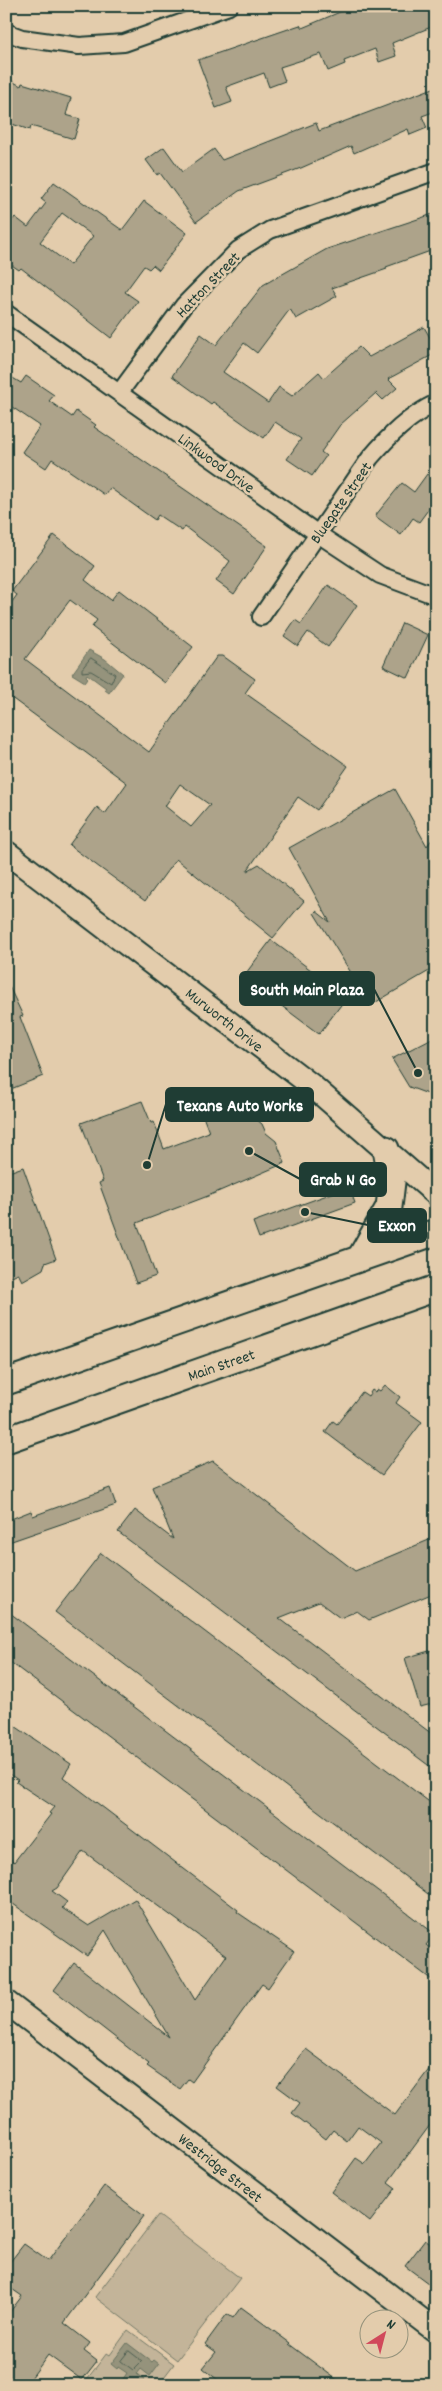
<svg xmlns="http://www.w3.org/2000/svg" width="442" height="2391" viewBox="0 0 442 2391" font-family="Dekko,sans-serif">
<rect width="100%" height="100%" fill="#e3ccac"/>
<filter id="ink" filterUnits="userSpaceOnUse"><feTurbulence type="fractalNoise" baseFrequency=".02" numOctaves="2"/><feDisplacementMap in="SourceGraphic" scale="10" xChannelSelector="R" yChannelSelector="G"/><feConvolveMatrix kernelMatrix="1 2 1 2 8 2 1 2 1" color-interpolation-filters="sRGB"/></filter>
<g filter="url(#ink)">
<g fill="#c3b499" stroke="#717866">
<path d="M158,2215L240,2278L177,2360L95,2297Z"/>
<path d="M128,2330L174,2364L158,2385H86L84,2383L107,2353L110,2355Z"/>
</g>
<g fill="#95937c" stroke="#66715f">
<path d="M89,650L105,659L123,674L109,693L105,690L106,688L87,674L86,676L88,678L85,682L72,674Z"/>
<path d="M127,2343L152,2362L154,2360L159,2364L150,2376L141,2369L137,2374L144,2380L140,2385H119L127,2373L118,2367L117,2369L111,2364Z"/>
</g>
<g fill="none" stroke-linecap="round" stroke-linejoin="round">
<g stroke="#4e5f51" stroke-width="1">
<path d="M91,658L115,674L111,683L91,671L82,672V669Z"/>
<path d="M129,2351L142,2361L133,2370L121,2361Z"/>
</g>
</g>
<g fill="#ada38a" stroke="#1f3d34" fill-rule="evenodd">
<path d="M354,6H436V25L392,43L396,56L379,62L375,49L344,61L345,64L328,71L321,54L280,67L285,81L269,87L264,73L226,87L232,102L216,108L198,60L300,25L302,28Z"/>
<path d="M6,78L21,86L22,83L71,98L66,115L80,119L74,139L31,126L30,130L6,122Z"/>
<path d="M436,87V111L422,116L427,128L410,135L408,129L354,153L351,146L301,168L239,191L196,222L160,173L157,175L146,160L164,147L182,172L214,149L222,160L316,123L319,131Z"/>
<path d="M54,182L122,230L144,201L187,233L159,270L153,265L149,269L144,266L125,292L138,301L111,338L21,268L19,270L6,261V228L15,217L28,227L46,203L41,199ZM62,213L93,236L70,265L40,242Z"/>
<path d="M436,213V249L386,267L387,269L332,288L337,296L296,319L290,309L257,353L244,343L223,372L268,403L279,387L292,396L319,372L324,378L359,347L369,357L424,327L436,348V353L388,379L397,388L383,400L376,393L340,425L321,452L326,456L312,476L287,459L301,439L275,422L264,438L213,402L211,404L172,376L201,334L216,345L263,285L327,249Z"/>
<path d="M6,374L21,383L26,376L54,395L49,401L72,417L76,411L96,425L94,427L267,546L234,594L216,581L230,561L185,527L182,531L158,515L155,520L110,488L105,495L52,459L46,468L22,452L40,426L6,403Z"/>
<path d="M427,474L436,481V499L419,522L413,518L401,535L375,516L402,483L414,492Z"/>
<path d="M54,535L95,566L85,580L111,600L119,590L193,647L165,683L92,627L97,620L70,600L25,659L149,752L217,656H223L255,679L245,693L348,766L317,810L298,797L247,871L259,864L304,901L273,938L176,859L145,901L69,845L97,807L105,814L127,783L6,694V610L17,595L12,591ZM180,784L210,805L191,827L165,806Z"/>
<path d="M328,585L357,605L328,647L308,632L298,646L284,636L295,620L301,624Z"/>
<path d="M402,623L428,635L408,678L383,666Z"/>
<path d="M395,789L427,846L436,834V967L371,1005L314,913L316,911L330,922L289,848Z"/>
<path d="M271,940L347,997L319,1034L243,977Z"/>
<path d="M6,980L23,1016L20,1017L43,1076L6,1091Z"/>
<path d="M436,1036V1097L409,1087L392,1059Z"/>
<path d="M220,1098L235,1109L241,1107L262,1124L266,1133L276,1141L285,1163L208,1196L137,1223L156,1276L136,1283L99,1183L103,1181L81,1123L142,1101L151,1123L154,1122L164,1149L209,1132L204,1119Z"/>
<path d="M23,1167L56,1259L45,1263L43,1269L22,1281L18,1273L6,1279V1173Z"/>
<path d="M349,1187L355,1203L259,1238L253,1222Z"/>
<path d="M385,1385L400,1397L396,1403L422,1422L382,1475L325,1432L333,1421L337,1424L362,1392L368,1396L372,1390L375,1392L377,1389L380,1391Z"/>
<path d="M213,1461L355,1571L436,1537V1592L369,1620L357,1611L340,1618L319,1602L279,1618L436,1737V1771L118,1532L135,1510L173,1539L152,1487Z"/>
<path d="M110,1488L116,1505L6,1543V1521L31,1511L33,1516Z"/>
<path d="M101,1553L436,1807V1900L55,1612Z"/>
<path d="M6,1610L435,1934L426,1945L436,1953V1983L6,1659Z"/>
<path d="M436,1649V1703L420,1707L405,1658Z"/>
<path d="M6,1720L71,1764L63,1777L238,1910L237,1912L294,1951L268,1988L262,1984L192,2082L188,2079L180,2089L147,2066L149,2064L54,1990L74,1963L169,2037L105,1930L87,1956L6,1899V1855L14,1862L51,1814L49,1813L54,1807L16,1782L18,1780L6,1772ZM83,1851L226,1956L195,2000L135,1899L89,1926L62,1908L67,1902L52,1891L57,1888Z"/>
<path d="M306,2049L395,2115L436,2060V2117L388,2182L396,2188L370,2222L331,2192L356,2158L365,2164L381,2143L358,2126L347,2141L333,2130L326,2139L292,2113L300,2103L277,2086Z"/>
<path d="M104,2186L144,2216L64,2323L90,2343L84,2351L97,2361L82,2380L48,2355L26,2385H6V2317L22,2296L6,2285V2267L24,2244L48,2261Z"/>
<path d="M425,2240L436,2248V2289L405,2266Z"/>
<path d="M241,2307L290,2343L289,2344L344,2385H224L203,2368L216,2352L205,2344L227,2314L233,2318Z"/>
</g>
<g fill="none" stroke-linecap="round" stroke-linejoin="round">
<defs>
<g id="street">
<path d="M6,32L22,38L79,46L124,43L229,6"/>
<path d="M6,313L318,534L380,575L436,596"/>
<path d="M120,392L184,305L238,250L270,230L436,171"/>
<path d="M261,617L370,458C389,436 409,416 436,403"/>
</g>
<g id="secondary">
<path d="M6,852L311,1085L436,1194"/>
<path d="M6,2002L436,2331"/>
</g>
<g id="primary">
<path d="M360,1258L389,1207L392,1182L386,1149"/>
<path d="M6,1382L436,1232"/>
<path d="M6,1440L436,1288"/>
</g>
</defs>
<use href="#street" stroke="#1f3d34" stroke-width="20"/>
<use href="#secondary" stroke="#1f3d34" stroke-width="26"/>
<use href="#primary" stroke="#1f3d34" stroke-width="29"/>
<use href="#street" stroke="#e3ccac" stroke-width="16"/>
<use href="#secondary" stroke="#e3ccac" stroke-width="22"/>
<use href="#primary" stroke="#e3ccac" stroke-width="25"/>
</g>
</g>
<g text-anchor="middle" stroke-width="5" stroke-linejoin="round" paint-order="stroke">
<g font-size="16" fill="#1f3d34" stroke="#e3ccac">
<text transform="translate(207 284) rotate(-46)" y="6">Hatton Street</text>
<text transform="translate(217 462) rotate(36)" y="6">Linkwood Drive</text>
<text transform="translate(340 502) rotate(-55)" y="6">Bluegate Street</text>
<text transform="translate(225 1019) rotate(38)" y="6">Murworth Drive</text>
<text transform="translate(221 1364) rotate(-19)" y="6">Main Street</text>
<text transform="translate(221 2167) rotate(38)" y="6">Westridge Street</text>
</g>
</g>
<path fill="none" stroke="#1f3d34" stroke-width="2" d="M418 1073L374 989M147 1165L166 1104M249 1151L300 1179M305 1212L368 1225"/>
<g fill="#1f3d34" stroke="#e3ccac" stroke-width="2">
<circle cx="418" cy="1073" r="5"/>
<circle cx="147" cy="1165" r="5"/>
<circle cx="249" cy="1151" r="5"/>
<circle cx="305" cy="1212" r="5"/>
</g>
<g fill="#1f3d34" stroke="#1f3d34" stroke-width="2">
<rect x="240" y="972" width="134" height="33" rx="5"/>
<rect x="166" y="1088" width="147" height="33" rx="5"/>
<rect x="300" y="1163" width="86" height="33" rx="5"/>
<rect x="368" y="1209" width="58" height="33" rx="5"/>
</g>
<g font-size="18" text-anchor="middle" font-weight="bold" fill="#fff">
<text x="307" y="995">South Main Plaza</text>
<text x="240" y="1111">Texans Auto Works</text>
<text x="343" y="1185">Grab N Go</text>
<text x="397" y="1231">Exxon</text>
</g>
<rect width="442" height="2391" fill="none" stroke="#e3ccac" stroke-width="25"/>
<rect x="12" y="12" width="417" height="2366" fill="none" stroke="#1f3d34" stroke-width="2" filter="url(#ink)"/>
<g transform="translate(384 2334) rotate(36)"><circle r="24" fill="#e3ccac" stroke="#95937c"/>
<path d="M0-4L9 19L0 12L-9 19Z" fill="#d1495b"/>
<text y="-8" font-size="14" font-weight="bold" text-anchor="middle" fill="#1f3d34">N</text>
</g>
</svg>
